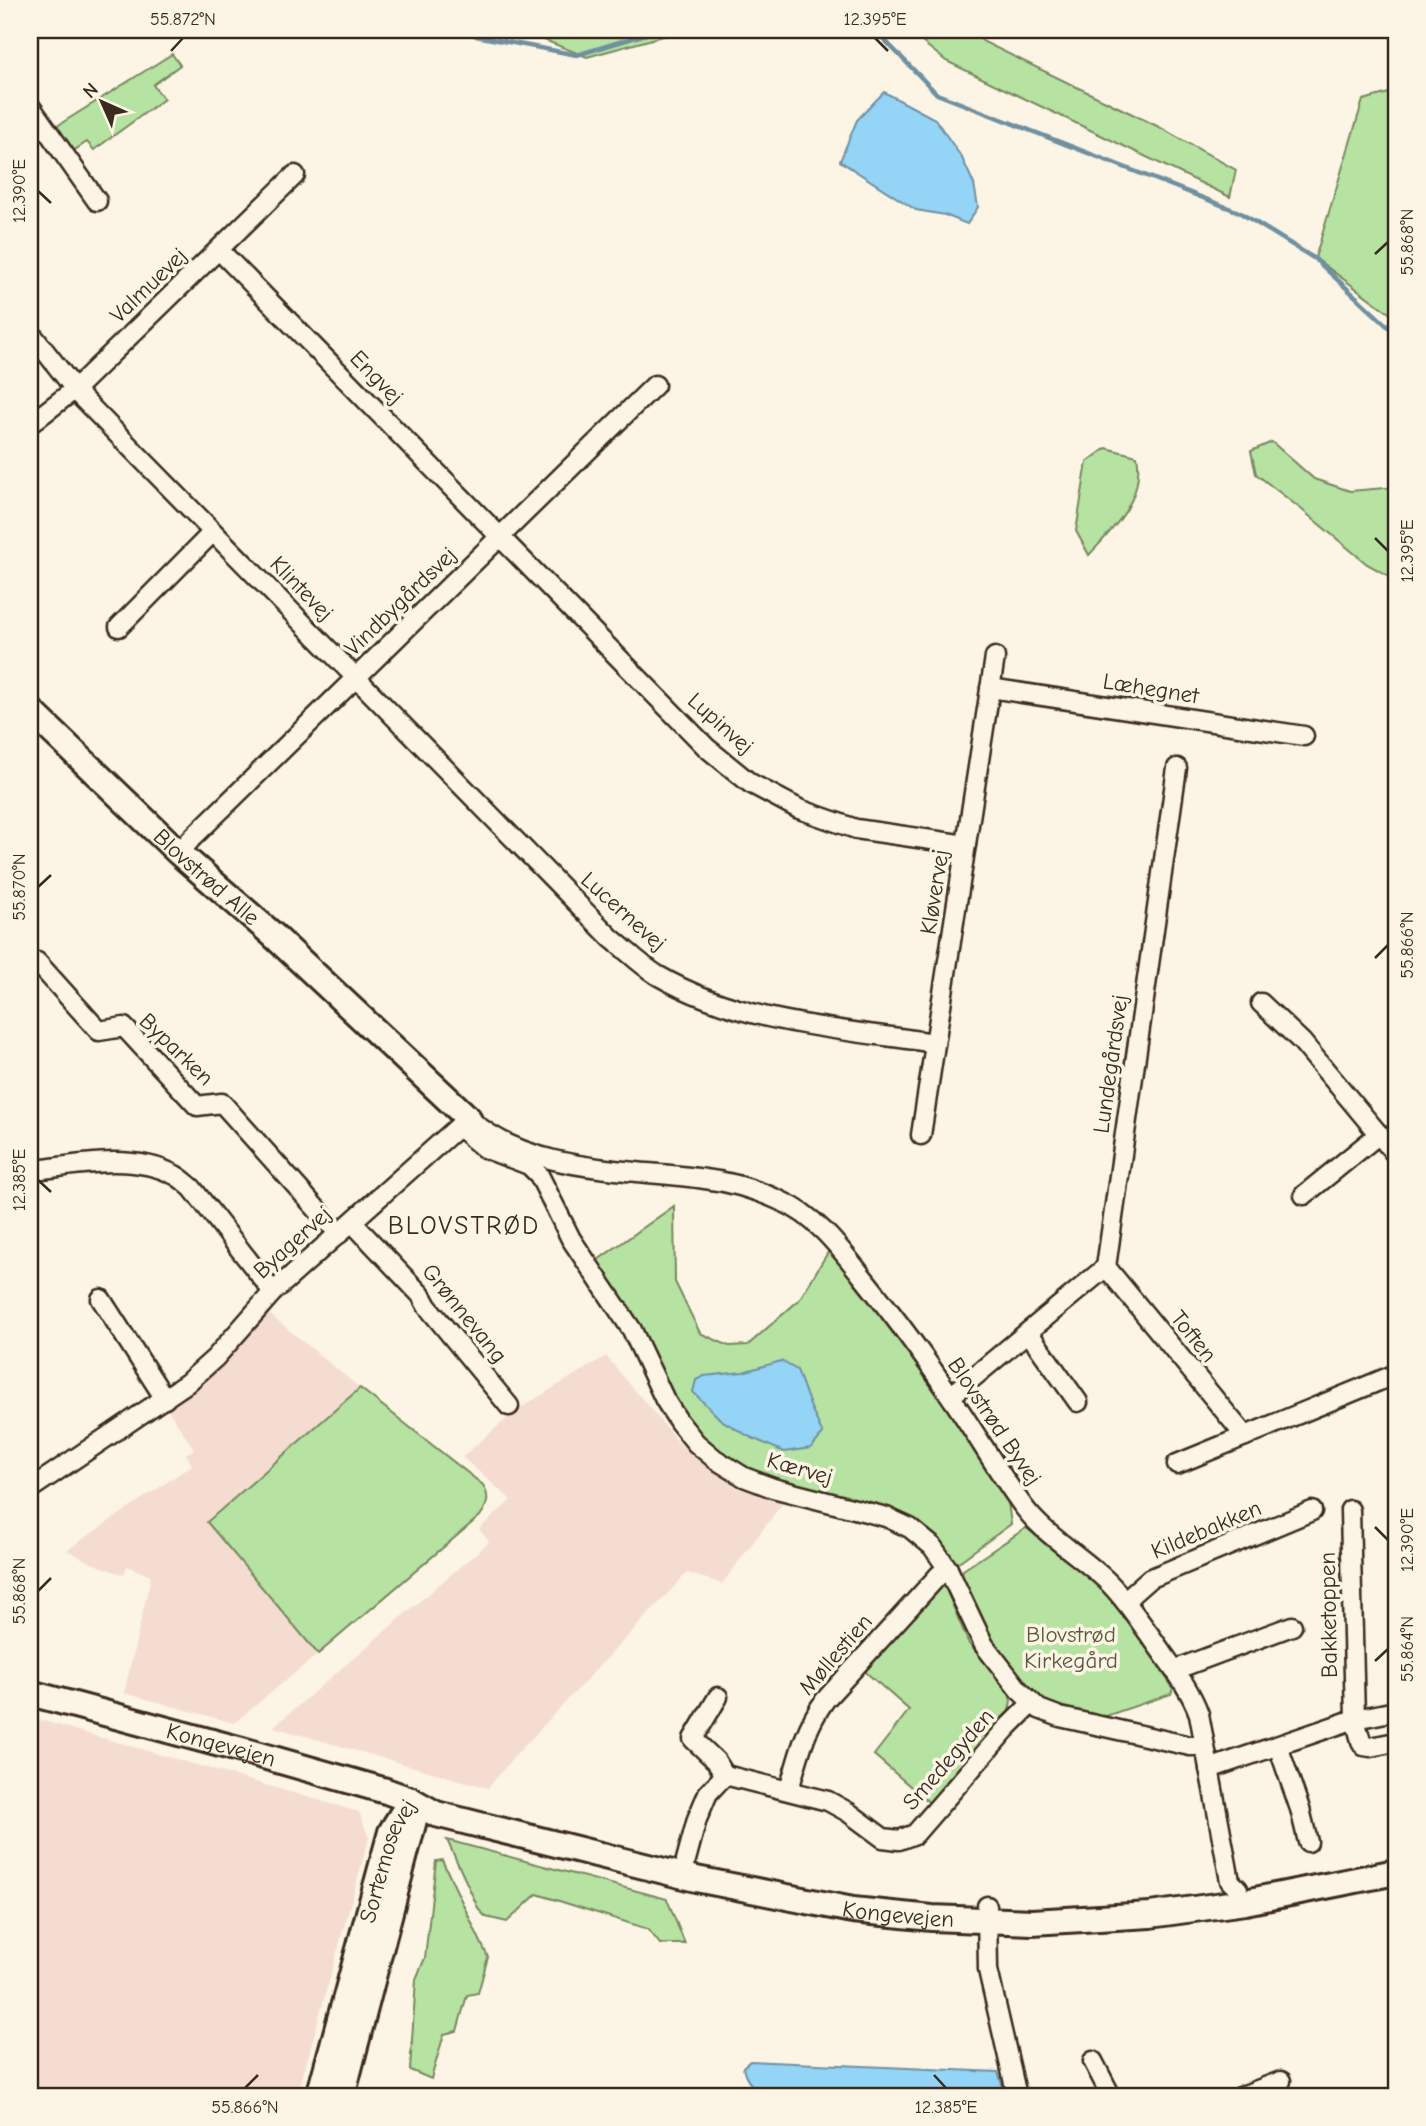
<svg xmlns="http://www.w3.org/2000/svg" width="1426" height="2126" viewBox="0 0 1426 2126" font-family="'Comic Neue',sans-serif">
<rect width="100%" height="100%" fill="#fcf5e5"/>
<filter id="ink" filterUnits="userSpaceOnUse"><feTurbulence type="fractalNoise" baseFrequency=".0143" numOctaves="2"/><feDisplacementMap in="SourceGraphic" scale="14" xChannelSelector="R" yChannelSelector="G"/><feConvolveMatrix kernelMatrix="1 2 1 2 8 2 1 2 1" color-interpolation-filters="sRGB"/></filter>
<g filter="url(#ink)">
<g fill="#f4ddd0">
<path d="M268,1313L360,1388L207,1522L318,1654L234,1723L124,1693L151,1576L127,1566L124,1575L91,1563L67,1550L192,1465L186,1454L194,1449L168,1410L190,1394L223,1365Z"/>
<path d="M606,1356L680,1444L702,1463L736,1487L782,1504L722,1584L687,1573L514,1757L488,1788L273,1727L489,1542L479,1529L511,1500L462,1457L517,1410Z"/>
<path d="M30,1717L359,1812L369,1838L297,2096H30Z"/>
</g>
<g fill="#b6e3a1" stroke="#788660" stroke-width="2">
<path d="M519,30H685L587,57Z"/>
<path d="M907,30H969L984,42L1159,127L1236,170L1230,197L946,61Z"/>
<path d="M172,54L180,65L153,85L164,99L94,150L87,142L73,151L57,126Z"/>
<path d="M1396,91V318L1315,258L1363,100Z"/>
<path d="M1272,442L1314,479L1350,491L1396,487V580L1367,564L1301,509L1256,474L1251,451Z"/>
<path d="M1106,448L1137,456C1145,498 1115,527 1089,555L1076,531L1087,462Z"/>
<path d="M674,1206L675,1282L700,1333L729,1346L748,1345L799,1300L830,1249L900,1336L1007,1495L1011,1524L956,1564L927,1529L897,1511L750,1473L721,1456L681,1415L634,1315L595,1262Z"/>
<path d="M360,1388L483,1485C490,1497 488,1505 480,1516L318,1654L207,1522Z"/>
<path d="M1026,1528L1090,1575L1116,1601L1173,1688L1171,1694L1100,1718L1034,1702L990,1646L960,1584L963,1570Z"/>
<path d="M943,1582L969,1644L1008,1690L1011,1701L1009,1711L1001,1724L932,1805L874,1755L909,1710L861,1668Z"/>
<path d="M447,1840L667,1899L685,1944H660L648,1929L537,1894L507,1922L486,1917L479,1910Z"/>
<path d="M442,1860L488,1957L478,1993L467,1995L457,2031L444,2034L431,2079L410,2070L416,1979L425,1958L436,1861Z"/>
</g>
<g fill="#94d4f6" stroke="#7090a0" stroke-width="2">
<path d="M884,92L935,119L962,158L974,184L978,207L967,224L945,215L916,210L840,161L857,120Z"/>
<path d="M781,1361L797,1370L811,1408L823,1434L811,1448L784,1452L750,1437L721,1420L693,1392L696,1380L704,1376L743,1372Z"/>
<path d="M750,2061L998,2072L1006,2096H769C755,2090 745,2082 743,2067Z"/>
</g>
<g fill="none" stroke-linecap="round" stroke-linejoin="round">
<g stroke="#7090a0" stroke-width="4.5">
<path d="M468,30L476,36L577,55L659,30"/>
<path d="M875,30L937,94L1239,212L1315,259L1396,334"/>
</g>
<defs>
<g id="street">
<path d="M30,106L97,201"/>
<path d="M219,250L707,748L750,783L799,809L856,829L966,845"/>
<path d="M30,332L81,397L611,938C626,950 641,965 657,975C741,1024 841,1029 935,1043"/>
<path d="M30,424L74,390L295,175"/>
<path d="M119,627L213,532"/>
<path d="M990,688L1304,736"/>
<path d="M179,853L192,838L655,385"/>
<path d="M37,962L99,1031L124,1027L197,1106L222,1103L339,1234"/>
<path d="M1261,1003L1302,1042L1396,1155"/>
<path d="M459,1127L484,1148L529,1165L539,1175L571,1239L632,1330L665,1400L679,1422L696,1443L715,1459L744,1477L773,1488L886,1517L910,1528L932,1546L948,1569L984,1645L1019,1690L1039,1709L1060,1717L1190,1746H1204"/>
<path d="M921,1135L995,657"/>
<path d="M30,1171C75,1165 133,1152 175,1175C181,1178 187,1184 192,1188L273,1292"/>
<path d="M1304,1195L1379,1134"/>
<path d="M352,1222L421,1295L427,1306L509,1406"/>
<path d="M1106,1267L1245,1436"/>
<path d="M101,1299L165,1399"/>
<path d="M1028,1332L1078,1402"/>
<path d="M951,1396L1106,1267L1177,768"/>
<path d="M1177,1464L1396,1374"/>
<path d="M30,1489L187,1383L215,1358L273,1292L468,1118C530,1174 627,1168 705,1179C731,1182 757,1190 781,1201C816,1216 839,1247 862,1276C894,1316 925,1357 953,1400C977,1435 998,1472 1023,1506C1045,1536 1079,1554 1106,1580C1124,1597 1137,1618 1152,1638C1169,1663 1189,1686 1199,1714L1230,1881L1238,1889"/>
<path d="M1350,1510L1355,1719L1361,1741L1364,1746L1370,1747L1396,1742"/>
<path d="M1126,1602L1132,1594L1149,1579L1312,1511"/>
<path d="M1174,1670L1292,1626"/>
<path d="M718,1697L693,1739L716,1761L725,1775"/>
<path d="M1278,1746L1300,1809L1308,1842"/>
<path d="M1209,1769L1355,1719L1396,1711"/>
<path d="M789,1790C798,1758 805,1728 825,1700L939,1575L948,1569"/>
<path d="M686,1860L697,1819L708,1793L725,1775L828,1801L848,1812L883,1838L899,1840L915,1834L1006,1729L1031,1704"/>
<path d="M987,1906L988,1970L1017,2096"/>
<path d="M1093,2061L1111,2096"/>
<path d="M1242,2096L1281,2081"/>
</g>
<g id="secondary">
<path id="s1" d="M30,710L179,853L273,935L468,1118"/>
<path id="s2" d="M30,1693L242,1750L386,1791L411,1800L436,1814L696,1879L853,1910L932,1918L1032,1922L1150,1915L1245,1902L1396,1872"/>
<path id="s3" d="M319,2096L391,1832L411,1800"/>
<path d="M342,2096L414,1820L411,1800"/>
</g>
</defs>
<use href="#street" stroke="#3b2a1e" stroke-width="23"/>
<use href="#secondary" stroke="#3b2a1e" stroke-width="30"/>
<use href="#street" stroke="#fcf5e5" stroke-width="18"/>
<use href="#secondary" stroke="#fcf5e5" stroke-width="24"/>
</g>
</g>
<path fill="none" stroke="#3b2a1e" stroke-width="2.5" d="M875,38L888,51M171,51L183,38M38,191L51,203M1375,254L1388,242M1375,538L1388,551M38,887L51,875M1375,958L1388,945M38,1180L51,1192M1375,1527L1388,1540M38,1591L51,1578M1375,1661L1388,1649M934,2075L946,2088M245,2088L258,2075"/>
<g text-anchor="middle" stroke-width="7" stroke-linejoin="round" paint-order="stroke">
<g font-size="23" fill="#3b2a1e" stroke="#fcf5e5">
<text transform="translate(148 285) rotate(-44)" y="8">Valmuevej</text>
<text transform="translate(377 377) rotate(46)" y="8">Engvej</text>
<text transform="translate(302 588) rotate(46)" y="8">Klintevej</text>
<text transform="translate(400 601) rotate(-44)" y="8">Vindbygårdsvej</text>
<text transform="translate(1151 688) rotate(9)" y="8">Læhegnet</text>
<text transform="translate(721 723) rotate(42)" y="8">Lupinvej</text>
<text dy="8" stroke="none"><textPath href="#s1" startOffset="243">Blovstrød Alle</textPath></text>
<text transform="translate(934 892) rotate(-81)" y="8">Kløvervej</text>
<text transform="translate(624 911) rotate(42)" y="8">Lucernevej</text>
<text transform="translate(177 1049) rotate(44)" y="8">Byparken</text>
<text transform="translate(1110 1064) rotate(-82)" y="8">Lundegårdsvej</text>
<text transform="translate(292 1242) rotate(-42)" y="8">Byagervej</text>
<text transform="translate(465 1313) rotate(51)" y="8">Grønnevang</text>
<text transform="translate(1194 1336) rotate(51)" y="8">Toften</text>
<text transform="translate(995 1421) rotate(56)" y="8">Blovstrød Byvej</text>
<text transform="translate(800 1468) rotate(16)" y="8">Kærvej</text>
<text transform="translate(1206 1529) rotate(-23)" y="8">Kildebakken</text>
<text transform="translate(1328 1615) rotate(-91)" y="8">Bakketoppen</text>
<text transform="translate(835 1654) rotate(-49)" y="8">Møllestien</text>
<text dy="8" stroke="none"><textPath href="#s2" startOffset="198">Kongevejen</textPath></text>
<text transform="translate(948 1759) rotate(-49)" y="8">Smedegyden</text>
<text dy="8" stroke="none"><textPath href="#s3" startOffset="245">Sortemosevej</textPath></text>
<text dy="8" stroke="none"><textPath href="#s2" startOffset="898">Kongevejen</textPath></text>
</g>
<g font-size="23" fill="#5a583f" stroke="#fcf5e5">
<text x="1071" y="1642">Blovstrød<tspan x="1071" dy="26">Kirkegård</tspan></text>
</g>
<g font-size="26" letter-spacing="2" fill="#3b2a1e" stroke="#fcf5e5">
<text x="464" y="1234">BLOVSTRØD</text>
</g>
</g>
<rect width="1426" height="2126" fill="none" stroke="#fcf5e5" stroke-width="77"/>
<g transform="translate(102 102) rotate(315)" stroke="#fcf5e5" stroke-width="5" paint-order="stroke">
<path d="M0-5L12 26L0 18L-12 26Z" fill="#3b2a1e"/>
<text y="-10" font-size="19" font-weight="bold" text-anchor="middle" fill="#3b2a1e">N</text>
</g>
<rect x="38" y="38" width="1350" height="2050" fill="none" stroke="#3b2a1e" stroke-width="2.5"/>
<g font-size="18" text-anchor="middle" fill="#3b2a1e">
<text x="183" y="25">55.872°N</text>
<text x="875" y="25">12.395°E</text>
<text transform="translate(19 191) rotate(-90)" y="6">12.390°E</text>
<text transform="translate(1407 242) rotate(-90)" y="6">55.868°N</text>
<text transform="translate(1407 551) rotate(-90)" y="6">12.395°E</text>
<text transform="translate(19 887) rotate(-90)" y="6">55.870°N</text>
<text transform="translate(1407 945) rotate(-90)" y="6">55.866°N</text>
<text transform="translate(19 1180) rotate(-90)" y="6">12.385°E</text>
<text transform="translate(1407 1540) rotate(-90)" y="6">12.390°E</text>
<text transform="translate(19 1591) rotate(-90)" y="6">55.868°N</text>
<text transform="translate(1407 1649) rotate(-90)" y="6">55.864°N</text>
<text x="245" y="2113">55.866°N</text>
<text x="946" y="2113">12.385°E</text>
</g>
</svg>
